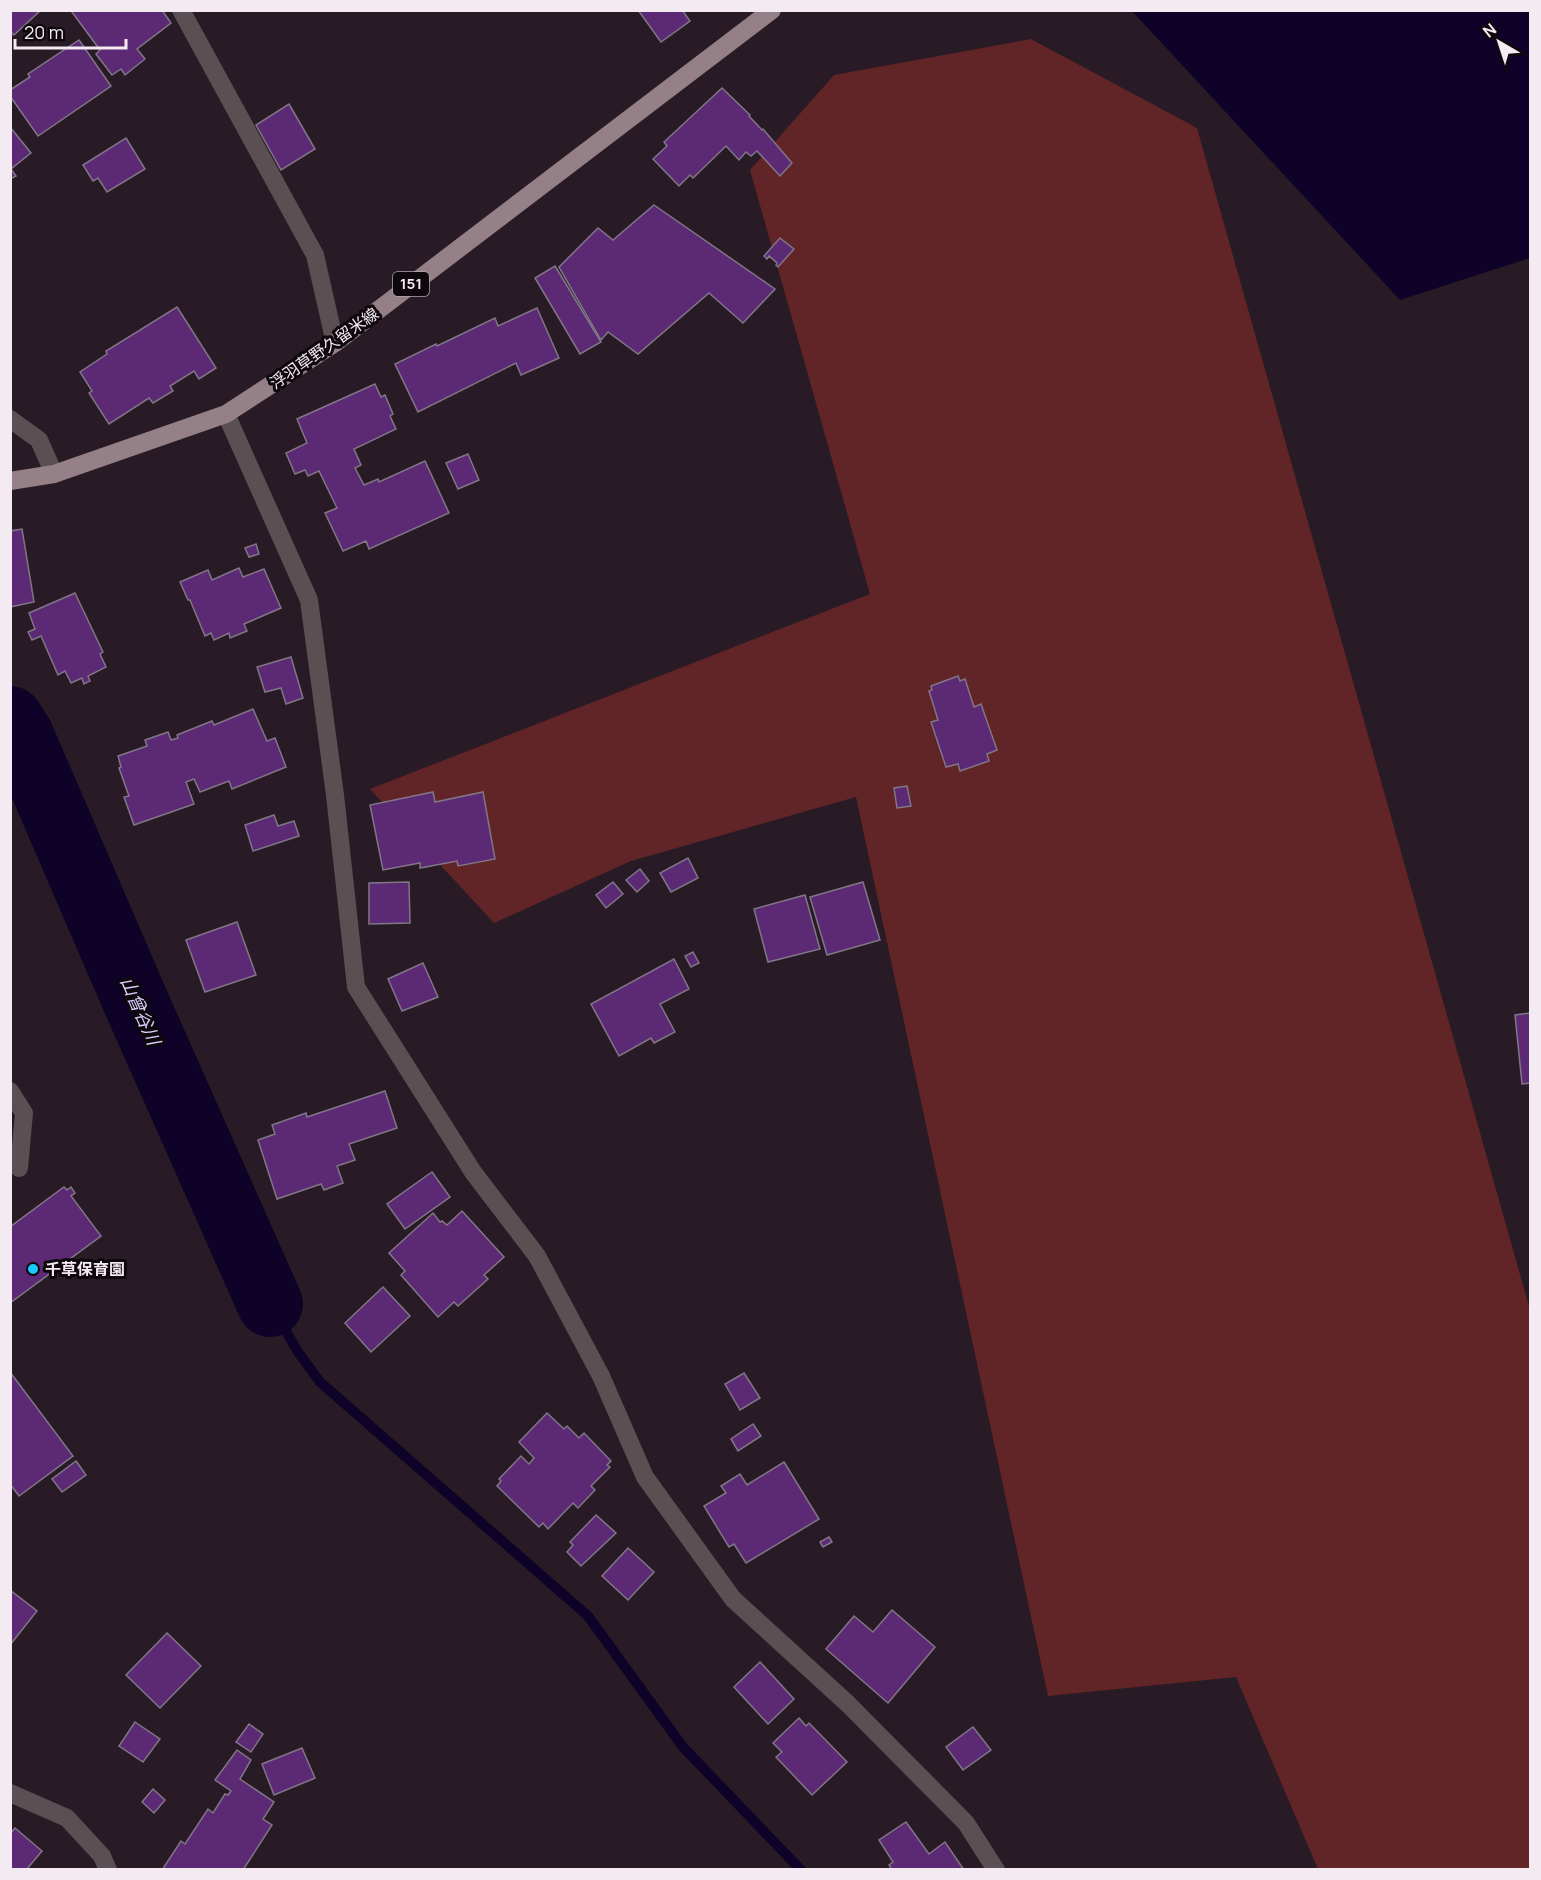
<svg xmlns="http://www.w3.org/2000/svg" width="1541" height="1880" viewBox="0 0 1541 1880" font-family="Manrope,'Noto Sans JP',sans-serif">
<rect width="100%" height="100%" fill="#291b25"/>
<path fill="#612427" d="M1031,39L1197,128L1530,1310V1869H1318L1236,1677L1048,1696L856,797L631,861L494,923L370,789L870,594L750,170L834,75Z"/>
<path fill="#0e0229" d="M1132,11H1530V258L1400,300Z"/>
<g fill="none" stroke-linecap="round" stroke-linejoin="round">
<path stroke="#0e0229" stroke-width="10" d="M270,1304L298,1352L320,1382L588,1616L683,1747L801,1870"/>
<path stroke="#0e0229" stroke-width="66" d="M10,719L21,736L138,1007L270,1304"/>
</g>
<g fill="#5c2a74" stroke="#817687" stroke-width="1.5">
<path d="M10,10H41L14,35L10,31Z"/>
<path d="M74,10H162L171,23L137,49L145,59L125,75L121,69L112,75L96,54L100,50L72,12Z"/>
<path d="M638,10H682L690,21L661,42Z"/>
<path d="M79,40L111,86L38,136L10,96V90L30,77L28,74Z"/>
<path d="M722,88L750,115L749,116L762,130L763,129L792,163L780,176L757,151L751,156L746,152L739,160L726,146L693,178L690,175L679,186L653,159L667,146L664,142Z"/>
<path d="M289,104L315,149L281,170L256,125Z"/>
<path d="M10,127L31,153L11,169L16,176L10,179Z"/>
<path d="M126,138L145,169L107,192L98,178L93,181L83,165Z"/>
<path d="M654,205L775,289L743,323L709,293L638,354L608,332L601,340L559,267L598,228L613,240Z"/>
<path d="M780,238L794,249L778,267L776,265L777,263L769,256L767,259L764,256Z"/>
<path d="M555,266L601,342L580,354L535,278Z"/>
<path d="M177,307L216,368L199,379L194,371L170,386L173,391L153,403L149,398L109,424L89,393L92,391L80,372L107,354L106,351Z"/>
<path d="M537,308L559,358L521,375L516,363L418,412L395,364L436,344L437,346L495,318L498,326Z"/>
<path d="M375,384L381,397L385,395L393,414L390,416L396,429L354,449L361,465L355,468L364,485L378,479L379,482L425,461L449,513L369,549L366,541L343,551L325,513L337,508L319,471L308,476L305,470L295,474L286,453L307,443L297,419Z"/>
<path d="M468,454L479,480L458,489L446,463Z"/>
<path d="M22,529L34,602L10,607V531Z"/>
<path d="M256,544L259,554L249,557L245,548Z"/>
<path d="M239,568L243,577L264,569L281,608L244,624L247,631L230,638L229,633L214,640L211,633L205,636L190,600H188L180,582L208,570L212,580Z"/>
<path d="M75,593L103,652L100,654L106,667L88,676L90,681L84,684L82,678L71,683L65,671L58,675L41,636L32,640L28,632L35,629L29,613Z"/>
<path d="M291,657L303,698L286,704L281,688L265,692L257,667Z"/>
<path d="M958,676L960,681L965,679L974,707L981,704L997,750L987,754L989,761L960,771L958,764L946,767L931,722L938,720L929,691L932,690L931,686Z"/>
<path d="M253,709L267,741L275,738L286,767L232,789L229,781L200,792L194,779L186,782L194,804L134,825L124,797L129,796L119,768L121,767L118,756L147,746L145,740L168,732L171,740L178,738L177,735L212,721L214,725Z"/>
<path d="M907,786L911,806L897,808L894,788Z"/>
<path d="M433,792L435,802L483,792L495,859L458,866L457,861L420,868V863L383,870L370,805Z"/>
<path d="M274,815L278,826L294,821L299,836L253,851L245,825Z"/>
<path d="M688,858L698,878L671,892L660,873Z"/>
<path d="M640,869L649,881L637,892L626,880Z"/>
<path d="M409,882L410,923L369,924V883Z"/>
<path d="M613,882L623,894L606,908L596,895Z"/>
<path d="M863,882L880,940L827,955L810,897Z"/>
<path d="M805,895L820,949L768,962L754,909Z"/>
<path d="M237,922L256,975L205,992L186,940Z"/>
<path d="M693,952L699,963L691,967L685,956Z"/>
<path d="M674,959L689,989L660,1004L675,1032L654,1043L651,1038L619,1056L591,1004Z"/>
<path d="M423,963L438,997L402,1011L388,979Z"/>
<path d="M1530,1013V1083L1522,1084L1515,1015Z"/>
<path d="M385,1091L397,1128L349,1144L355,1160L337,1166L343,1183L324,1190L321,1184L277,1199L258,1140L275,1134L272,1125L306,1113L307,1117Z"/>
<path d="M432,1172L450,1197L405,1229L387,1204Z"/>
<path d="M64,1187L67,1190L71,1187L75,1193L71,1196L101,1236L10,1303V1227Z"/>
<path d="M462,1211L504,1257L484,1275L488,1279L458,1306L454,1302L438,1317L401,1275L405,1271L389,1253L433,1213L440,1222L442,1221L447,1225Z"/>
<path d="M383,1287L410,1316L371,1352L345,1323Z"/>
<path d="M10,1372L73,1456L19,1496L10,1484Z"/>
<path d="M744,1373L760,1398L740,1410L725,1384Z"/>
<path d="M547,1413L564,1429L567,1426L579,1438L584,1433L611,1461L607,1465L610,1467L591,1486L595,1490L578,1508L573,1503L548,1529L543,1523L539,1527L497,1486L501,1481L499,1479L521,1456L529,1464L534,1458L519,1442Z"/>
<path d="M753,1424L761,1436L738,1451L731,1439Z"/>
<path d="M76,1461L86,1475L62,1492L52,1479Z"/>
<path d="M784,1462L819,1519L746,1563L734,1544L729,1547L704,1506L726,1493L721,1486L740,1474L747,1485Z"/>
<path d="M596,1515L616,1533L581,1566L567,1552L573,1545L570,1542Z"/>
<path d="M829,1537L832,1542L823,1547L820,1542Z"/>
<path d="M628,1548L654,1572L628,1600L602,1576Z"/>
<path d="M10,1590L37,1611L10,1645Z"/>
<path d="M892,1610L935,1647L888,1703L826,1649L854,1616L873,1632Z"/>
<path d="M167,1633L201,1666L160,1708L126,1675Z"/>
<path d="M760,1662L794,1699L768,1724L734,1687Z"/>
<path d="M799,1718L806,1726L809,1723L847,1762L812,1795L776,1757L782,1752L773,1743Z"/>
<path d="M135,1722L160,1739L143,1762L119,1746Z"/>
<path d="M249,1724L263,1734L251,1752L236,1742Z"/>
<path d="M973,1727L991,1750L963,1770L946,1747Z"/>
<path d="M302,1748L315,1778L274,1795L262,1764Z"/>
<path d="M237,1750L251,1760L240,1779L274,1802L263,1819L272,1825L243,1870H162L181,1841L185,1844L208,1809L213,1813L225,1794L228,1795L231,1791L215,1780Z"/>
<path d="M153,1789L165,1800L154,1813L142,1802Z"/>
<path d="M906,1822L929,1854L945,1842L964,1870H892L889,1865L893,1862L879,1840Z"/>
<path d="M15,1828L42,1851L26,1870H10V1834Z"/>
</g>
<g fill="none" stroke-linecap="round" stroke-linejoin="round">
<g stroke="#5a5053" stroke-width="18">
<path d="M181,10L315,255L335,343"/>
<path d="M226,414L309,600L335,795L356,987L473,1172L537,1256L601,1376L645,1477L733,1599L848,1704L966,1823L996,1870"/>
<path d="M10,419L39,440L54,474"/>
<path d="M10,1091L24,1113L19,1168"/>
<path d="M10,1793L67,1818L102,1856L108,1870"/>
</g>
<path stroke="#948086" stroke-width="18" d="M10,481L54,474L226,414L335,343L772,10"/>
</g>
<circle fill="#1acafc" stroke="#0e080c" stroke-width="2" cx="33" cy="1269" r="6"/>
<g text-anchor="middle" stroke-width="6" stroke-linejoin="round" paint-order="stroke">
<rect fill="#0e080c" stroke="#afa6ac" stroke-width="1.5" x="393" y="272" width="36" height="24" rx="4.5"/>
<g font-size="15" font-weight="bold" fill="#f4eaf1">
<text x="411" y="289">151</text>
</g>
<g font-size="16" fill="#f4eaf1" stroke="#0e080c">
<text transform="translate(324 348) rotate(-35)" y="6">浮羽草野久留米線</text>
</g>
<g font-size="16" font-weight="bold" fill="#f4eaf1" stroke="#0e080c" text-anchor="start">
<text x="45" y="1275">千草保育園</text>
</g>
<g font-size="18" font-style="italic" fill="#d5cefd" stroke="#0e080c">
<text transform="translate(140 1011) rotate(66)" y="6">山曾谷川</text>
</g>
</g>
<rect width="1541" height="1880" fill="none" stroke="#f4eaf1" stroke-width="24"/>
<g transform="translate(1499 42) rotate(321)" stroke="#0e080c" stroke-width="4.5" paint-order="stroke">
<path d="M0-4.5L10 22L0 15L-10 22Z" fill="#f4eaf1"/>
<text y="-9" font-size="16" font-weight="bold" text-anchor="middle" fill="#f4eaf1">N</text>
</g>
<path d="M15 39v9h111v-9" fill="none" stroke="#f4eaf1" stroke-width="3"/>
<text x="24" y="39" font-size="18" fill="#f4eaf1" stroke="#0e080c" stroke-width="4.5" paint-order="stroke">20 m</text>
</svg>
